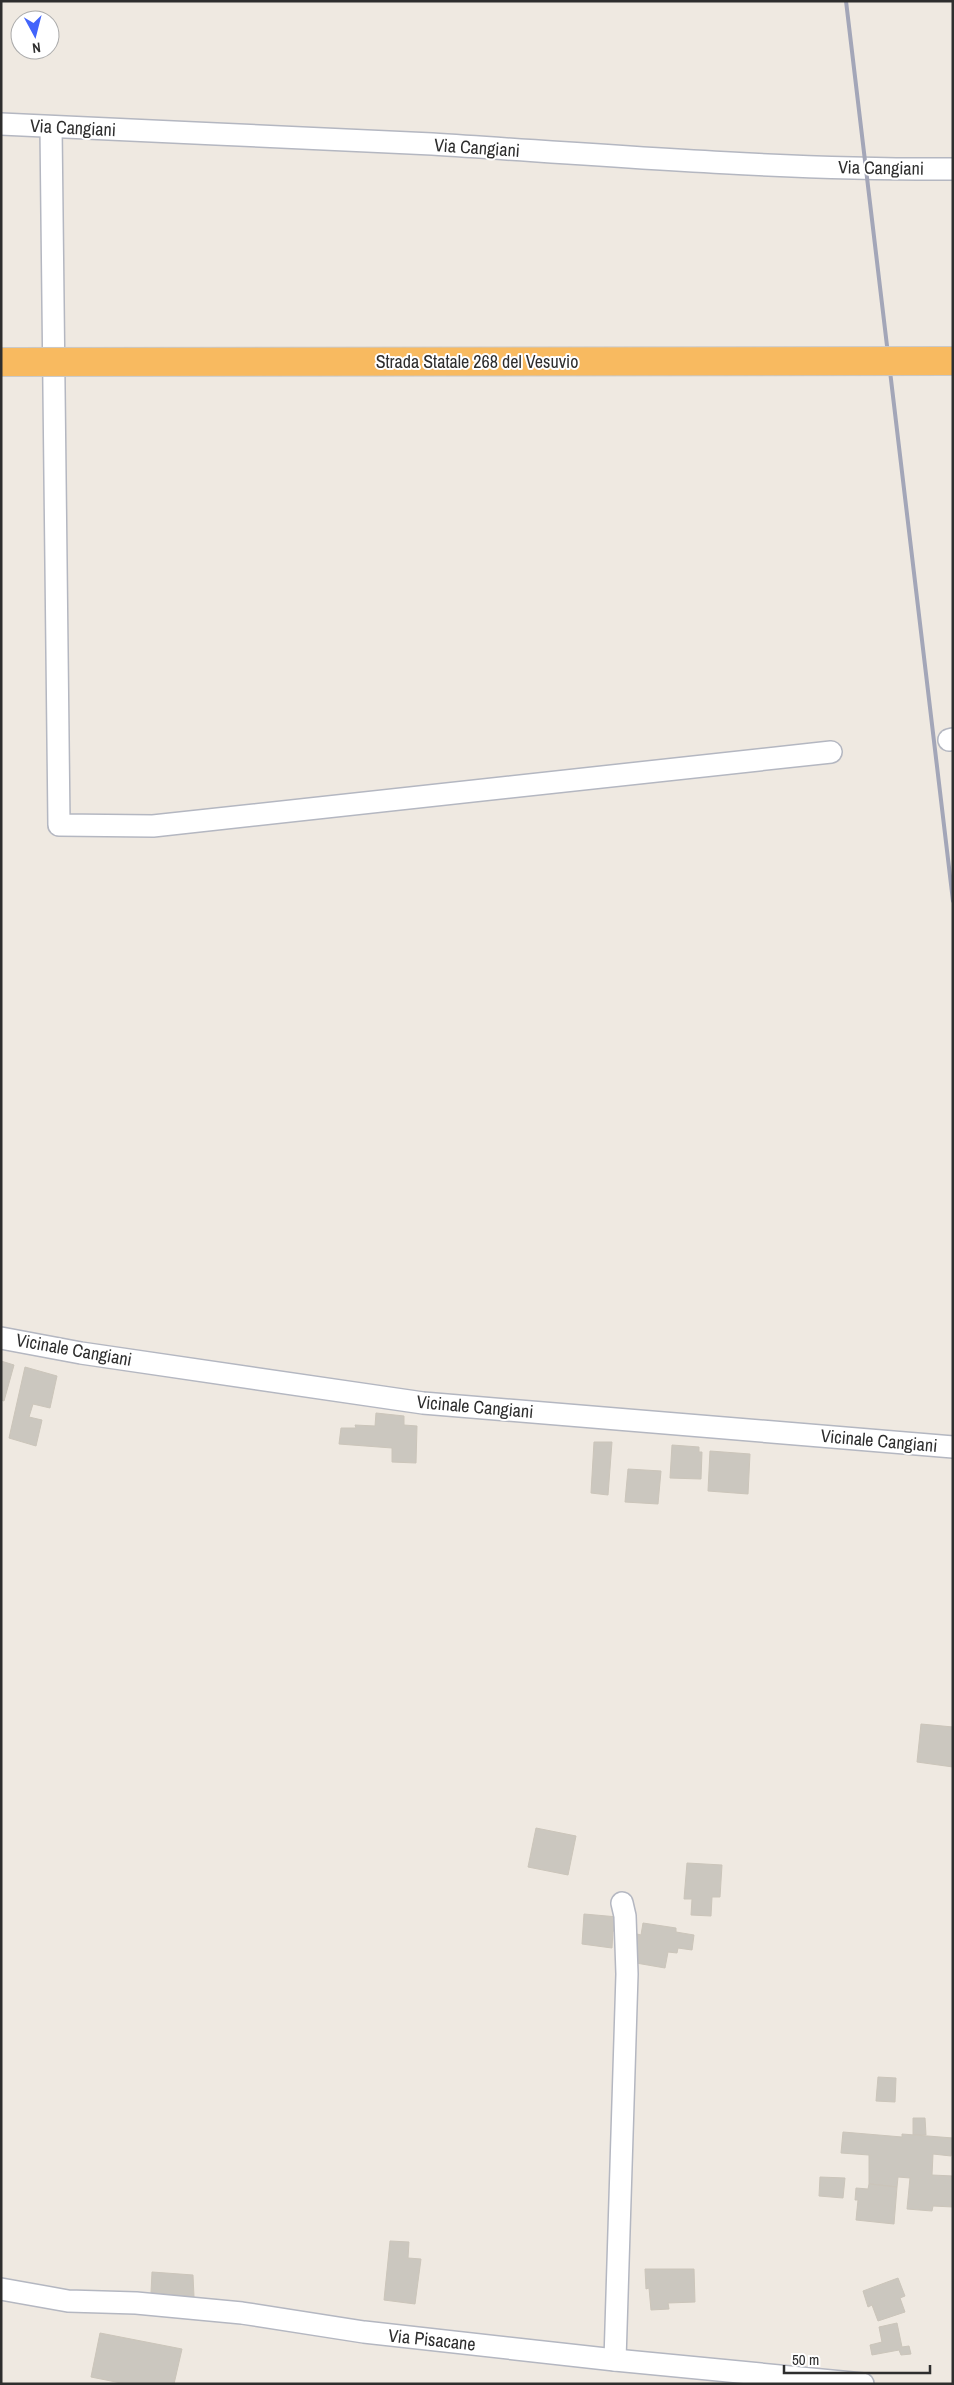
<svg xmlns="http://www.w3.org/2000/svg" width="954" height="2385" viewBox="0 0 954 2385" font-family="'Archivo Narrow',sans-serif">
<rect width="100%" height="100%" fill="#efe9e1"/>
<g fill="#cbc7bf" stroke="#cbc5ba">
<path d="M1,1361L14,1365L4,1401L1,1400Z"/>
<path d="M25,1367L57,1376L50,1408L33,1404L29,1417L42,1420L36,1446L9,1438Z"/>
<path d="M376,1413L404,1416V1425L417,1426L416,1463L392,1462V1448L339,1444L341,1428H356L355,1425L375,1426Z"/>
<path d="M594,1442H612L608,1495L591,1493Z"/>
<path d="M672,1445L699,1447V1452H702L701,1479L670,1478Z"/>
<path d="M710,1451L750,1454L748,1494L708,1491Z"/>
<path d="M628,1469L661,1471L658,1504L625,1502Z"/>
<path d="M921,1724L953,1727V1767L917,1762Z"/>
<path d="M536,1828L576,1836L568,1875L528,1867Z"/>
<path d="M687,1863L722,1865L720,1897H712L711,1916L691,1915L692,1899H684Z"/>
<path d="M584,1914L618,1917L617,1931H613L612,1948L582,1944Z"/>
<path d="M643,1923L676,1928V1932L694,1935L692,1950L678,1948L677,1953L668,1952L665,1968L636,1963L632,1959L637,1934L641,1935Z"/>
<path d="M878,2077L896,2078L895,2102L876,2101Z"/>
<path d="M913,2118H925L926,2135H913Z"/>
<path d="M843,2132L902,2137V2134L953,2138L951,2156L933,2154L932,2175L953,2176V2207L933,2206L932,2211L907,2209L910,2178L898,2177L897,2187L869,2184V2155L841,2153Z"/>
<path d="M820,2177L845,2178L843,2198L819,2196Z"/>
<path d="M869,2184L897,2187L894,2224L856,2220L858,2200H855L856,2188L868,2189Z"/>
<path d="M390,2241L409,2242L408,2258L421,2259L415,2304L384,2300Z"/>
<path d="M645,2269H694L695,2302L668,2303L669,2309L651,2310L649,2288L646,2289Z"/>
<path d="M152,2272L193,2275L194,2297L151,2293Z"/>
<path d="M898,2278L905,2296L900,2298L905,2312L878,2321L872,2305L868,2307L863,2291Z"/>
<path d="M897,2323L902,2347L909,2346L911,2354L901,2355L899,2350L872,2355L870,2345L882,2342L879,2327Z"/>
<path d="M100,2333L182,2349L174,2384H126L91,2377Z"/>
</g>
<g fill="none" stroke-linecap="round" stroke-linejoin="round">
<defs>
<g id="minor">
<path d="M1,124C145,132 288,136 432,144C605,155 779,170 953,169"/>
<path d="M51,127L59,825L153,826L831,752"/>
<path d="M949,740L953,739"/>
<path d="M1,1338L81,1353L423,1403L953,1447"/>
<path d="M1,2289L68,2301L136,2303L242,2313L364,2332L615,2360L863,2384"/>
<path d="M615,2360L627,1974L625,1916L622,1903"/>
</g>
</defs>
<use href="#minor" stroke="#b4b7c1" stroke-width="24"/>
<use href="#minor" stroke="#fff" stroke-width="21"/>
<path stroke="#a3a6b8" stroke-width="4" d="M846,1L953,901"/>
<defs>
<path id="trunk-bridge" d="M1,362L953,361"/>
</defs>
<use href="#trunk-bridge" stroke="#c9c9c9" stroke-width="30" stroke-linecap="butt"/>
<use href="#trunk-bridge" stroke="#f8ba60" stroke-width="28"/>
</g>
<g text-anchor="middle" stroke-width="4" stroke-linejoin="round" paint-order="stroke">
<g font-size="18" fill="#2e2e2e" stroke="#fff">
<text transform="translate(73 128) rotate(3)" y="6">Via Cangiani</text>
<text transform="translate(477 148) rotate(4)" y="6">Via Cangiani</text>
<text transform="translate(881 168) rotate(1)" y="6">Via Cangiani</text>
<text x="477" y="368">Strada Statale 268 del Vesuvio</text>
<text transform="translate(74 1350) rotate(10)" y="6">Vicinale Cangiani</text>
<text transform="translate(475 1407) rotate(5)" y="6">Vicinale Cangiani</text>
<text transform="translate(879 1441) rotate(5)" y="6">Vicinale Cangiani</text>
<text transform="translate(432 2340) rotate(6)" y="6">Via Pisacane</text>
</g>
</g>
<rect width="954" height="2385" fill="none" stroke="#2e2e2e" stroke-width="5"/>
<g transform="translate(35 35) rotate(173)"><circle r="24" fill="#ffffff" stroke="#ababab"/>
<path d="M0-4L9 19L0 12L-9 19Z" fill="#4264fb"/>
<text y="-8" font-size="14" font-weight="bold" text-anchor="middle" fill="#2e2e2e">N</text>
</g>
<path d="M784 2365v8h146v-8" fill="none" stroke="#2e2e2e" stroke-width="2.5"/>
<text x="792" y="2365" font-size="15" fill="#2e2e2e" stroke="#ffffff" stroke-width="4" paint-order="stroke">50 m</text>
</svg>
